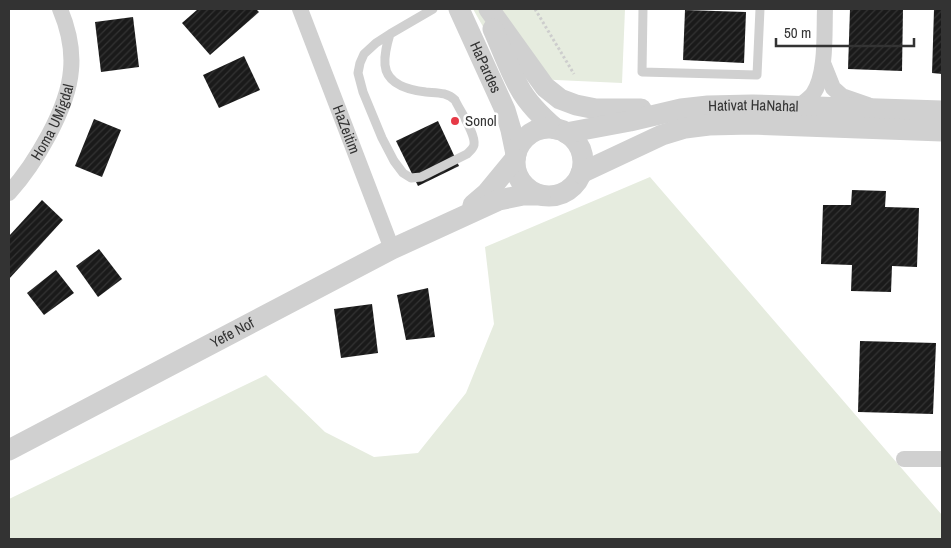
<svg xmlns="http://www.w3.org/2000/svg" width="951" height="548" viewBox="0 0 951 548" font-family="'Archivo Narrow',sans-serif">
<defs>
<pattern id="building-hatch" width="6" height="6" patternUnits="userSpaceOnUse" patternTransform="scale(1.25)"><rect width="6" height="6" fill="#1a1a1a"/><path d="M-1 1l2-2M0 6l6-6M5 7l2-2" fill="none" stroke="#333"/></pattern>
</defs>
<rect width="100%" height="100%" fill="#fff"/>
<g fill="#e6ecdf">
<path d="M473,9H625L622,83L512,78Z"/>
<path d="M650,177L942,515V539H9V499L266,375L325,432L374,457L418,453L466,393L494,324L485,247Z"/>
</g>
<g fill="url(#building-hatch)">
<path d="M198,9H256L259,12L210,55L182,23Z"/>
<path d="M850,9H903L902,71L848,69Z"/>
<path d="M934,9H942V74L932,73Z"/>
<path d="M685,10L746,12L744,63L683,60Z"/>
<path d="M133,17L139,67L101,72L95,22Z"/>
<path d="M244,56L260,90L219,108L203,75Z"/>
<path d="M94,119L121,130L102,177L75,166Z"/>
<path d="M438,121L459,166L418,186L396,141Z"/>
<path d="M852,190L886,191L885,207L919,208L917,267L892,266L891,292L851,291L852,265L821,264L823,205H851Z"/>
<path d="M42,200L63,220L9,279V236Z"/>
<path d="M99,249L122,279L98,297L76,266Z"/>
<path d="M56,270L74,293L44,315L27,293Z"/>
<path d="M428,288L435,337L406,340L397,295Z"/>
<path d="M372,304L378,353L341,358L334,309Z"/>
<path d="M860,341L936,343L933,414L858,412Z"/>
</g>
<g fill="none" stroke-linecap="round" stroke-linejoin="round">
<path stroke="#cdcdcd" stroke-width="3" stroke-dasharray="2.5 2.5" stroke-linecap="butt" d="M535,9L574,74"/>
<g stroke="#d0d0d0" stroke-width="9">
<path d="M643,9L642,72L757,75L760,9"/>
<path d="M390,34C387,44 384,54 385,65C387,85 409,90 426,92C437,93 447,92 455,100C460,111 476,134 474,145C473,149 470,151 467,154L421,177L411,178L403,173L394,161L382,138L363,92L358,73L360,63L364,54L376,43L390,34L433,9"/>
</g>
<g stroke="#d0d0d0" stroke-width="16">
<path id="s1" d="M300,9L392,249"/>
<path d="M823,63L833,88L842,96L868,105"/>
<path d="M798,107C803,103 809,99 813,94C827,74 824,32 825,9"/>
<path id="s2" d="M9,193C35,164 68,109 71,70C73,49 68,28 60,9"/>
<path d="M904,459H942"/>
</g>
<g stroke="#d0d0d0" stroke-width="21">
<path id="s3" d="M459,9L505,110L511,130L516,154"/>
<path d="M489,9L545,87L560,99L576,105L596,109H641"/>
<path d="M493,29C502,49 509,69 519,87C528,104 542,117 556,129"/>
<circle cx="549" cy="162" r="34"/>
<path id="s4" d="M566,133L630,121L681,109L708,106L752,105L942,111"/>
<path d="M581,173L662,135L685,128L709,125L752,124L942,131"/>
<path d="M473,205L487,193L515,159"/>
<path id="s5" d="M9,450L392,249L499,200L523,195H540"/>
</g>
</g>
<circle fill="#e63946" stroke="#fff" stroke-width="2" cx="455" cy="121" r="5"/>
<g text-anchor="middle" stroke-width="5" stroke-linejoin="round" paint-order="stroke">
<g font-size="15" fill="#333" stroke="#fff">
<text dy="5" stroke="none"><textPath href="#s3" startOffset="64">HaPardes</textPath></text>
<text dy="5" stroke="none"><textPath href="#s4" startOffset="190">Hativat HaNahal</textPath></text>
<text dy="5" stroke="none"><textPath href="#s2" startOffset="84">Homa UMigdal</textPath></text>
<text dy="5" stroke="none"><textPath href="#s1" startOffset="129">HaZeitim</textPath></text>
<text dy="5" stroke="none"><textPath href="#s5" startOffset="252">Yefe Nof</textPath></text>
</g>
<g font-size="15" fill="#333" stroke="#fff" text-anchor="start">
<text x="465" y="126">Sonol</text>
</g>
</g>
<rect width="951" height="548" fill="none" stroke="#333333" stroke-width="20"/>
<path d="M776 38v8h138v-8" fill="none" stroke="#333333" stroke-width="2.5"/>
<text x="784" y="38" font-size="15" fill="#333333" stroke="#ffffff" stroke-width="4" paint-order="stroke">50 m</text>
</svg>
